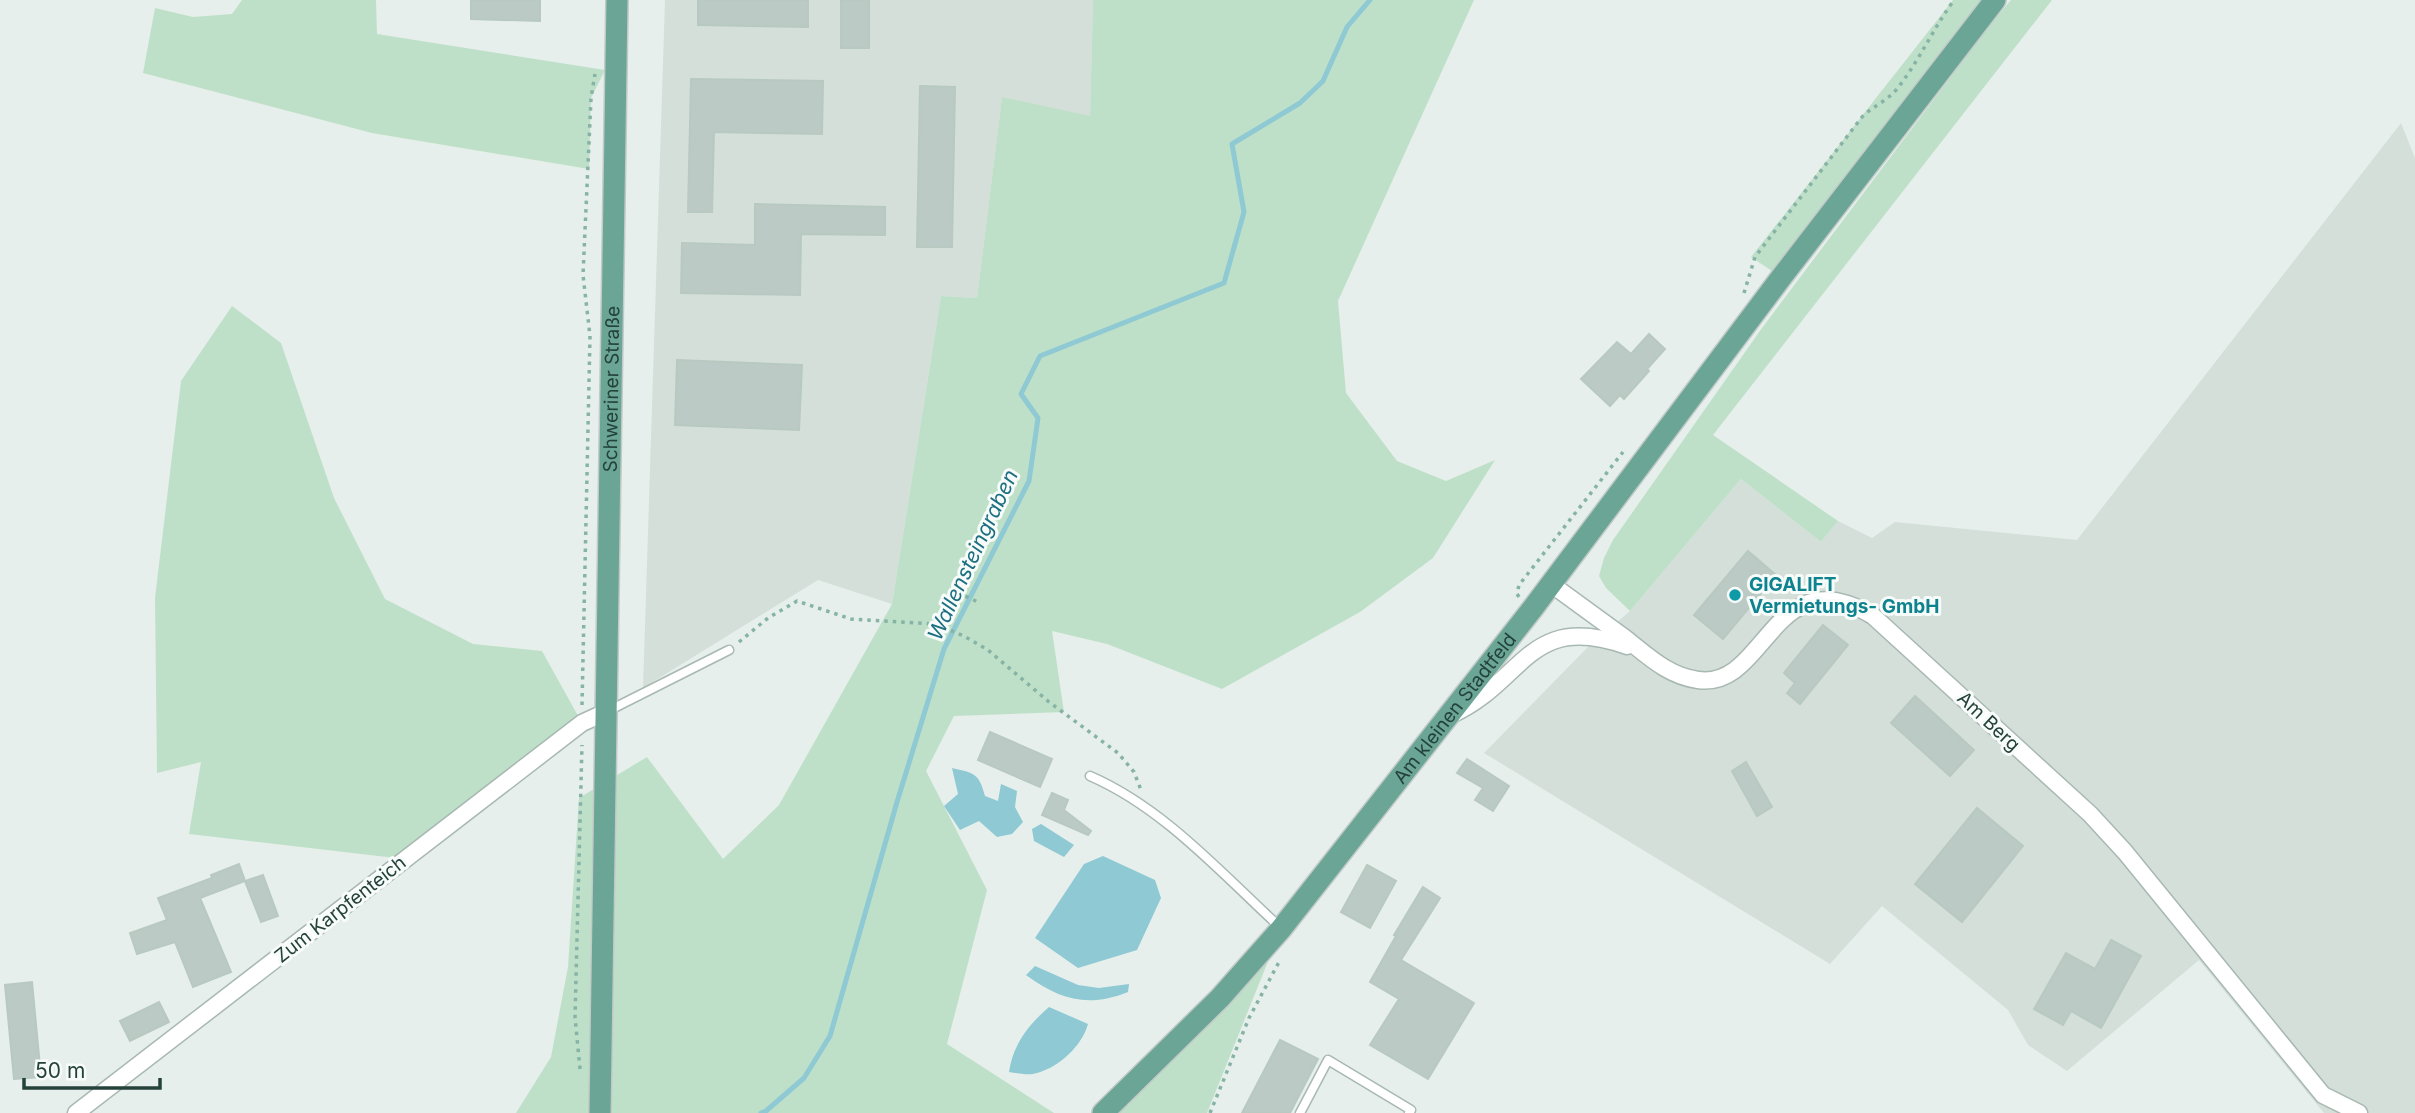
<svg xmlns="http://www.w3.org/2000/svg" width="2415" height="1113" viewBox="0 0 2415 1113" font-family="Inter,sans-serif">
<rect width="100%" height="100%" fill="#e6efeb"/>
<g fill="#d4dfda">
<path d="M665,0H1093L1090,117L1002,98L977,298L941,296L892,604L818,580L643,688Z"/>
<path d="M2401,123L2415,158V1113H2324L2199,960L2067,1071L2028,1045L2008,1010L1882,906L1830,964L1484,753L1588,647L1630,611L1741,479L1821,542L1838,521L1872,538L1895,522L2077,540Z"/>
</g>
<g fill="#bfe0c8">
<path d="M242,0H376L377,34L605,70L591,98L589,169L372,133L143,73L155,8L193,17L232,14Z"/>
<path d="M1093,0H1474L1338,301L1346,393L1397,461L1446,481L1495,460L1433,558L1360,612L1222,689L1107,644L1052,631L1064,712L954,716L926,771L987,890L947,1044L1054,1113H516L551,1057L568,967L579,798L647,757L723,859L779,805L892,604L941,296L977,298L1002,97L1090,116Z"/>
<path d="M1953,0H1990L1775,273L1751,257Z"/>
<path d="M2011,0H2052L1713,435L1838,521L1821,542L1741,479L1630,611L1606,588L1599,576L1604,558L1613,540L1762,328L1986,30Z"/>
<path d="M232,306L281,343L334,498L385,599L473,644L542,651L582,723L404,859L189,834L201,762L157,773L155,598L181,381Z"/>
<path d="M1281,929L1207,1113H1103Z"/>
</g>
<g fill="#8ec9d4">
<path d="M952,768C974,773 979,773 985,796L998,801L1001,784L1017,791L1015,807L1023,822L1012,834L997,837L979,821L960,830L944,806L958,794Z"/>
<path d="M1041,824L1074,845L1064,857L1034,841L1032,829Z"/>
<path d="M1103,856L1155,880L1161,898L1137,950L1078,968L1035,938L1084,864Z"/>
<path d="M1035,966L1078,985L1099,988L1129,984L1128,992C1088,1008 1060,1000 1026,975Z"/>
<path d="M1049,1007L1088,1024C1082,1046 1059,1067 1037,1073C1029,1076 1017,1073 1009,1072C1013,1045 1028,1025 1049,1007Z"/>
</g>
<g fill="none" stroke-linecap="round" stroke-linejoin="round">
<path stroke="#8ec9d4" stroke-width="5" d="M761,1113L766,1111L804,1078L830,1036L897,802L944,649L1029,481L1038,418L1021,394L1040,356L1224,283L1244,212L1232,144L1300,103L1323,81L1347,27L1370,0"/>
</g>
<g fill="#bbcac4" stroke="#b8c9c2" stroke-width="2">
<path d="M471,0H540V21L471,19Z"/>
<path d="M698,0H808V27L698,25Z"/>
<rect x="841" y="0" width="28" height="48"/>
<path d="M691,79L823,81L822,134L714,132L712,212H688Z"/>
<path d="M920,86L955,87L952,247H917Z"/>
<path d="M755,204L885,207V235L801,234L800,295L681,293L682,243L755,245Z"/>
<path d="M1649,334L1665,349L1647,369L1649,371L1624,399L1620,395L1610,406L1581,379L1617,342L1631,354Z"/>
<path d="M677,360L802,365L799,430L675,425Z"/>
<path d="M1748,551L1776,575L1723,639L1694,615Z"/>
<path d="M1823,625L1848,645L1800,704L1787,693L1795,683L1784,673Z"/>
<path d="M1915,696L1974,750L1950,776L1891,723Z"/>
<path d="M990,732L1052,759L1040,787L978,760Z"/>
<path d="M1467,759L1509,786L1493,811L1475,800L1483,788L1457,773Z"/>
<path d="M1746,762L1772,807L1757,816L1732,771Z"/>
<path d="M1052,793L1068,800L1064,810L1091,831L1088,835L1042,815Z"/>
<path d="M1977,808L2023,846L1962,922L1915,884Z"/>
<path d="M239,864L245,881L200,898L231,972L193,987L175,942L137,954L130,933L167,920L158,898L212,878L211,875Z"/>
<path d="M1367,865L1396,881L1370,928L1341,912Z"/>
<path d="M263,875L278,916L261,922L245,881Z"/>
<path d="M1423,887L1440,898L1401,960L1474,1003L1428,1079L1370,1045L1399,999L1370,982L1396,936L1394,935Z"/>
<path d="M2111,940L2141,956L2101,1028L2071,1011L2063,1025L2034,1009L2066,953L2095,969Z"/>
<path d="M32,982L41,1077L14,1079L5,985Z"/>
<path d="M159,1002L169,1022L130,1041L120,1021Z"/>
<path d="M1280,1040L1318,1059L1290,1113H1242Z"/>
</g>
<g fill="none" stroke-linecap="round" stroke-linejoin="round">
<defs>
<g id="service">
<path d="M608,711L729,650"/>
<path d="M1090,776C1164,808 1222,874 1281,928"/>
<path d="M1300,1113L1328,1060L1411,1110L1409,1113"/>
</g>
<g id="minor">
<path d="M1551,584C1576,602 1600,620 1625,638C1648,656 1668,676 1698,680C1767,690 1772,555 1873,616L2090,814L2125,852L2323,1095L2359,1113"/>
<path d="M1451,715C1526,681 1527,611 1627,646"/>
<path d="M76,1113L582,723L608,711"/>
</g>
<g id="primary">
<path id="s1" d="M600,1113L617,0"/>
<path id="s2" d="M1103,1113L1220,998L1281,929L1533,608L1780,279L1995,0"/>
</g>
</defs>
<use href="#service" stroke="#a8b8b2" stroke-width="11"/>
<use href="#minor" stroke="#a8b8b2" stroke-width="19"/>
<use href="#primary" stroke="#c2cac8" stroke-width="24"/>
<g stroke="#86b3a5" stroke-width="3.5" stroke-dasharray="3.5 5" stroke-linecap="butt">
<path d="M1744,293L1755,257L1862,117C1873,106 1887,101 1897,89C1919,61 1933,29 1954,0"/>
<path d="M950,589L980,603"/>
<path d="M1519,597L1517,594L1519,585L1623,452"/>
<path d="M739,642L768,618L797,601L851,619L935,624L964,636L988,650L1049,702L1118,753L1134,772L1141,790"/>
<path d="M582,705L590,336L583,275L591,98L595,74"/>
<path d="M580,1069L575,1017L582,745"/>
<path d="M1210,1113L1249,1018L1279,962"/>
</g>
<use href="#service" stroke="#fff" stroke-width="8"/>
<use href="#minor" stroke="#fff" stroke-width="16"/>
<use href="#primary" stroke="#6aa596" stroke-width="21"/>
</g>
<circle fill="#0f9aa8" stroke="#f7fbf9" stroke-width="2.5" cx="1735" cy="595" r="7"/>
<g text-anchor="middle" stroke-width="6" stroke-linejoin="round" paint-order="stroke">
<g font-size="19" fill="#24423a" stroke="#f7fbf9">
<text dy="7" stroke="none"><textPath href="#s1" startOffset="724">Schweriner Straße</textPath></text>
<text dy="7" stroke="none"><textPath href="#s2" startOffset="537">Am kleinen Stadtfeld</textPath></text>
<text transform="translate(1989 721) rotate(43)" y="7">Am Berg</text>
<text transform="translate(340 909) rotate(-38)" y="7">Zum Karpfenteich</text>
</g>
<g font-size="19" font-weight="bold" fill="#0d838f" stroke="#f7fbf9" text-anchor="start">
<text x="1749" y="591">GIGALIFT<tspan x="1749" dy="22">Vermietungs- GmbH</tspan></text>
</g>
<g font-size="21" font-style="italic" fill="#1c6f80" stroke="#f7fbf9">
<text transform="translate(973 555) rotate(-65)" y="7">Wallensteingraben</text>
</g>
</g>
<path d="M24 1078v10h136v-10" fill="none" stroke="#24423a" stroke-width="3.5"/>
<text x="35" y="1078" font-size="21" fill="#24423a" stroke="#f7fbf9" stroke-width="5" paint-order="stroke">50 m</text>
</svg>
